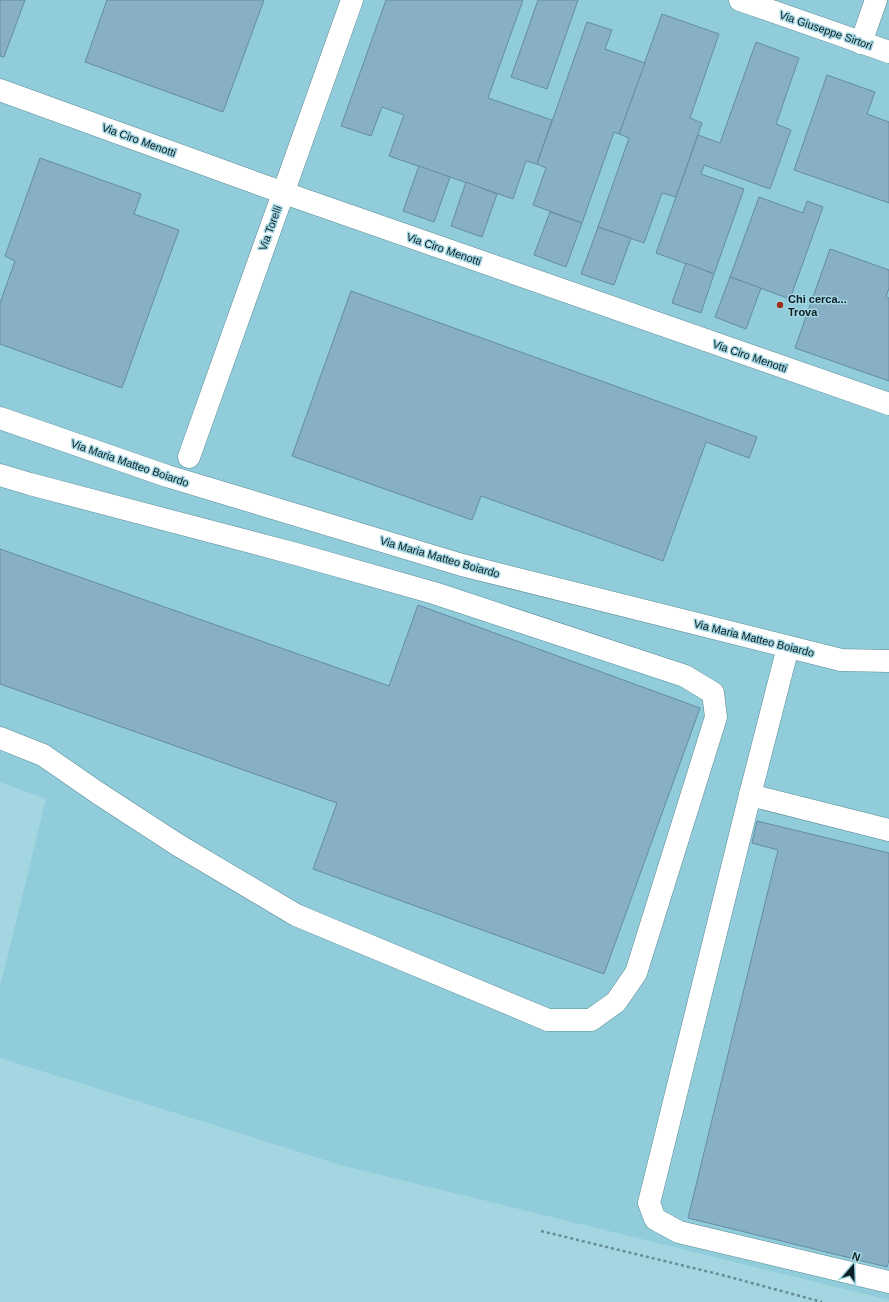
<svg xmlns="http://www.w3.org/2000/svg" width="889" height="1302" viewBox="0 0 889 1302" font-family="Arial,sans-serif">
<rect width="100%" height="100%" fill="#a4d6e2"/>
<path fill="#90ccda" d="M0,0H889V1300L344,1166L0,1058V987L46,799L0,782Z"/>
<g fill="#87afc6" stroke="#658ca2">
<path d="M0,0H25L4,57L0,56Z"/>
<path d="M107,0H264L223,112L85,62Z"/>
<path d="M386,0H523L488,98L552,120L537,164L526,161L513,199L389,156L404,115L382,107L371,136L341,126Z"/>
<path d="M538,0H578L547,89L511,77Z"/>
<path d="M662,14L719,34L690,118L702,123L676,197L662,193L644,243L598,227L629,138L619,134Z"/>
<path d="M587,22L612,30L605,49L645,63L619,134L614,132L582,223L533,205L546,168L537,164Z"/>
<path d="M756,42L799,58L776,124L791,130L770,189L704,165L701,174L744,189L714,274L656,253L698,135L720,143Z"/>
<path d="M827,75L875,92L867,114L889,122V203L794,170Z"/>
<path d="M40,158L141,194L134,214L179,230L122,388L0,344V303L15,261L5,256Z"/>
<path d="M419,166L450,177L434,222L403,211Z"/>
<path d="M466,182L497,194L482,237L451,226Z"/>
<path d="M759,197L803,213L807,201L823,207L790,299L730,277Z"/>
<path d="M550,212L582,223L566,267L534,255Z"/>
<path d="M598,227L631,238L614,285L581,274Z"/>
<path d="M830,249L889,270V288L886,297L889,298V381L795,348Z"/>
<path d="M686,263L714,274L701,313L672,303Z"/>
<path d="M730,277L761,288L746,329L715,317Z"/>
<path d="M351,291L757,437L749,458L706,442L663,561L481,496L472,520L292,456Z"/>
<path d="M0,549L389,686L418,605L700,708L604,974L313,869L337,803L0,684Z"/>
<path d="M757,821L889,853V1260L887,1267L688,1218L778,850L752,843Z"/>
</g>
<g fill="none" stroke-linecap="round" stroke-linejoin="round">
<defs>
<g id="minor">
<path d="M740,0L889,52"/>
<path d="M861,43L876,0"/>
<path d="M0,90L256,183L889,404"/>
<path d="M0,418L167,476L462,565L841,660L889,661"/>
<path d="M189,457L352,0"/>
<path d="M0,475L30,484L296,554L434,593L685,676L713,693L716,717L636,973L616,1002L591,1020H548L296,915L178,845L98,793L43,755L0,738"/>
<path d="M788,647L750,795L649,1203L655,1219L679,1232L889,1282"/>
<path d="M750,795L889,830"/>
</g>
</defs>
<use href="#minor" stroke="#5b8b96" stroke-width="23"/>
<path stroke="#668c95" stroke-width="2.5" stroke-dasharray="3 3" stroke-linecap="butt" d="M541,1231L726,1276L822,1302"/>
<use href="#minor" stroke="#fff" stroke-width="22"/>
</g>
<circle fill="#993019" stroke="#a4d6e2" stroke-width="1.5" cx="780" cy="305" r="4"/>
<g text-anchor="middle" stroke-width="3" stroke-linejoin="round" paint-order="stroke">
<g font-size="11" fill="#0a1e23" stroke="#a4d6e2">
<text transform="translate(826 30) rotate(19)" y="4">Via Giuseppe Sirtori</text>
<text transform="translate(139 140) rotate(20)" y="4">Via Ciro Menotti</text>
<text transform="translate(270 228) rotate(-70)" y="4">Via Torelli</text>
<text transform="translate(444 249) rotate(19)" y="4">Via Ciro Menotti</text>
<text transform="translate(750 356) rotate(19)" y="4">Via Ciro Menotti</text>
<text transform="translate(130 463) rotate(19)" y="4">Via Maria Matteo Boiardo</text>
<text transform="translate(440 557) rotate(16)" y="4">Via Maria Matteo Boiardo</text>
<text transform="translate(754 638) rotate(14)" y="4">Via Maria Matteo Boiardo</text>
</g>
<g font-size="11" font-weight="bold" fill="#0a1e23" stroke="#a4d6e2" text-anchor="start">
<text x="788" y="303">Chi cerca...<tspan x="788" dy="13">Trova</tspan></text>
</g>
</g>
<g transform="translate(853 1266) rotate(19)" stroke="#a4d6e2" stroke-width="3" paint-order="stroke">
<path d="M0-3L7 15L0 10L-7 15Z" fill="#0a1e23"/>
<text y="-6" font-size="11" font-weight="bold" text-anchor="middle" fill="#0a1e23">N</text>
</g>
</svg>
